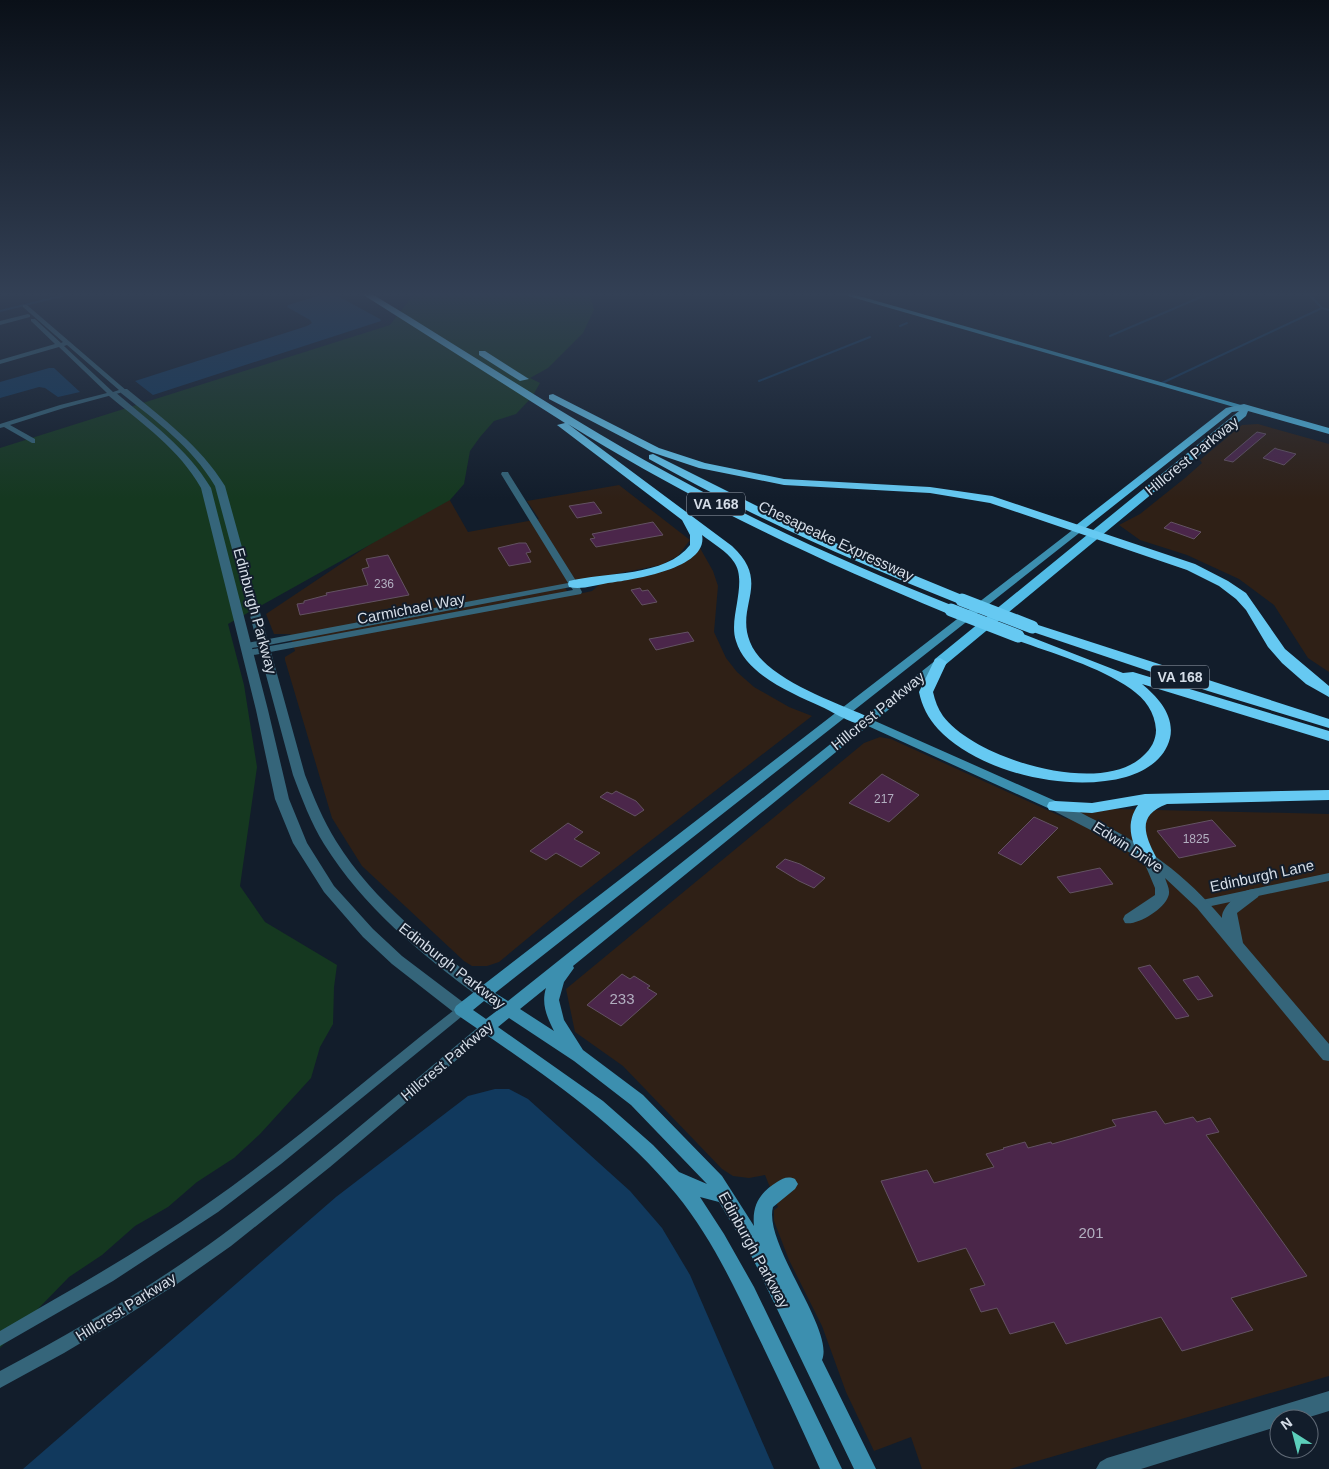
<svg xmlns="http://www.w3.org/2000/svg" width="1329" height="1469" viewBox="0 0 1329 1469" font-family="Arial,sans-serif">
<rect width="100%" height="100%" fill="#121d2b"/>
<g fill="#2f2016">
<path d="M1258,424L1329,444V672L1308,658L1274,605L1239,579L1187,555L1140,540L1119,525L1140,514L1185,478L1202,463L1200,460L1242,425Z"/>
<path d="M619,485L690,540L678,556L661,565L564,584L569,596L592,591L600,584L673,568L690,559L700,548L713,571L718,586L714,632L726,658L737,672L754,687L789,707L812,716L574,900L499,962L487,966H472L464,961L362,866L332,818L285,660V657L295,651L290,634H274L266,614L420,511L448,497L468,532L539,519L527,501Z"/>
<path d="M880,737L891,739L1067,819L1079,806L1115,809L1329,814V1376L1010,1469H922L911,1437L874,1451L846,1392L822,1326L789,1260L774,1221V1210L778,1207L765,1175L749,1178L733,1176L722,1169L623,1066L575,1032L566,989L864,743Z"/>
</g>
<path fill="#153820" d="M414,294H590L594,310L583,333L548,368L530,378L540,383L532,397L516,414L494,421L480,437L470,451L464,484L450,500L228,624L244,685L257,767L240,886L265,922L337,965L334,987L333,1024L320,1047L311,1078L260,1134L234,1158L197,1182L168,1207L135,1226L102,1255L69,1277L0,1348V448L390,325Z"/>
<g fill="#11395d">
<path d="M324,294H334L380,319L381,321L153,395L135,381L307,326L312,323L310,320L287,307L288,305Z"/>
<path d="M49,368H54L80,392L58,397L45,388L39,387L0,398V382Z"/>
<path d="M495,1089H509L528,1099L630,1191L662,1228L690,1275L774,1469H23L336,1197L468,1096Z"/>
</g>
<g fill="none" stroke-linecap="round" stroke-linejoin="round">
<g stroke="#11395d" stroke-width="2">
<path d="M1309,294L1322,308L1329,310"/>
<path d="M0,311L70,294"/>
<path d="M900,326L907,323"/>
<path d="M1110,336L1208,294"/>
<path d="M759,381L870,337"/>
<path d="M1162,383L1322,308"/>
</g>
</g>
<g fill="#4b264a" stroke="#635262">
<path d="M1257,432L1266,434L1233,462L1224,460Z"/>
<path d="M1275,448L1277,449L1296,454L1284,465L1263,458Z"/>
<path d="M594,502L602,513L577,518L569,506Z"/>
<path d="M653,522L663,535L596,547L590,539L595,538L592,534Z"/>
<path d="M1171,522L1201,532L1194,539L1164,528Z"/>
<path d="M519,543H526L531,552L526,553L531,562L509,566L498,548Z"/>
<path d="M388,555L409,595L300,615L297,604L304,603V601L327,595L326,593L368,585L362,569L369,567L366,559Z"/>
<path d="M640,588L642,591L648,590L657,602L642,605L631,590Z"/>
<path d="M688,632L694,641L656,650L649,639Z"/>
<path d="M882,774L919,795L889,822L849,803Z"/>
<path d="M616,791L636,801L644,810L635,816L600,797L607,792L612,794Z"/>
<path d="M1034,817L1058,828L1021,865L998,853Z"/>
<path d="M1212,820L1236,846L1179,858L1157,831Z"/>
<path d="M568,823L583,832L574,839L600,853L581,867L556,853L546,860L530,851Z"/>
<path d="M785,859L800,864L825,878L814,888L799,881L776,867Z"/>
<path d="M1100,868L1113,884L1070,893L1057,877Z"/>
<path d="M1150,965L1189,1016L1176,1019L1138,968Z"/>
<path d="M622,974L630,979L634,976L650,986L647,988L657,994L621,1026L587,1005Z"/>
<path d="M1198,976L1213,996L1198,1000L1183,980Z"/>
<path d="M1156,1111L1165,1124L1193,1117L1197,1122L1210,1118L1219,1132L1206,1135L1307,1276L1231,1298L1253,1330L1182,1351L1161,1317L1066,1344L1054,1322L1010,1334L997,1308L981,1312L970,1289L985,1285L966,1248L918,1262L881,1181L927,1170L934,1183L994,1167L986,1154L1004,1149L1003,1148L1025,1142L1028,1148L1051,1142L1052,1144L1116,1126L1112,1120Z"/>
</g>
<g fill="none" stroke-linecap="round" stroke-linejoin="round">
<g fill="#35657a" fill-rule="evenodd">
<path d="M23,305H27L127,391L64,408L10,425L35,439V443H32L4,427L0,428V424L60,405L107,393L59,347L0,364V360L55,344L31,321V319H35L61,343L63,342L23,307ZM67,345L119,390L113,392L64,346Z"/>
<path d="M28,314L30,315V317L0,325V321Z"/>
<path d="M502,472H508L509,474L578,584L582,592L581,594L248,656L245,655L243,653L245,651L248,650L573,590L571,587L247,649L242,646L247,643L568,583L501,474Z"/>
<path d="M1329,873V881L1202,908L1198,907L1196,904L1198,901L1202,900Z"/>
<path d="M462,1005L466,1007L468,1010L466,1013L281,1164L218,1212L113,1281L0,1346V1331C70,1290 141,1251 207,1204C294,1143 374,1072 458,1007Z"/>
<path d="M487,1022L492,1024L493,1027L492,1030L330,1167L231,1246L177,1284L121,1319L64,1353L0,1388V1371C76,1330 152,1287 222,1235C312,1169 397,1095 482,1024Z"/>
</g>
<g fill="#35657a" fill-rule="evenodd">
<path d="M121,389H127C163,419 200,445 225,486L305,775C314,798 323,820 336,841C374,902 433,947 489,989L492,993L489,997L484,999L479,997C420,953 363,907 324,844C311,823 302,799 293,775L215,486C192,447 156,421 121,393Z"/>
<path d="M109,392H115C150,422 187,448 211,488L268,710L289,799L307,843L334,886L373,929L402,956L468,1006L470,1010L468,1014L462,1016L456,1014L392,964L363,937L324,892L293,843L275,799L256,710L201,488C179,449 143,424 109,396Z"/>
<path d="M1055,802C1068,805 1081,813 1093,819C1143,844 1187,876 1222,918C1221,905 1246,886 1258,889L1260,893L1258,897L1237,913L1243,943L1329,1044V1061L1323,1060L1197,908L1165,878C1167,884 1171,891 1168,897C1164,909 1137,926 1125,923L1123,919L1125,915L1155,895V888L1144,862L1110,840L1050,809L1048,806L1050,803Z"/>
<path d="M1329,1391V1411L1303,1419H1279V1426L1141,1469H1096L1100,1462L1107,1458Z"/>
</g>
<path fill="#3c8faf" fill-rule="evenodd" d="M1079,525L1084,528L1083,530L495,993L508,1001L936,660L940,659L946,662L875,721L1060,803L1062,806L1060,809H1050L868,726L573,966L574,968L564,982L559,1000L564,1020L583,1050L643,1095L722,1176L754,1226C752,1206 759,1193 777,1182C783,1178 788,1176 795,1179L798,1184L795,1189L773,1207C763,1244 835,1330 822,1360L876,1469H854L753,1259L719,1202L700,1197L724,1234L754,1287L842,1469H820C799,1422 777,1375 754,1328C732,1282 709,1234 676,1194C615,1120 534,1068 456,1014L454,1010L456,1006ZM546,988C541,1004 547,1017 554,1031L520,1009ZM484,1001L498,1010L486,1019L473,1010ZM509,1018L574,1061L631,1105L707,1184L679,1172L653,1145L603,1101L498,1027Z"/>
<path fill="#3eafd9" fill-rule="evenodd" d="M841,294H852L1248,407L1241,409Z"/>
<path fill="#52bce6" fill-rule="evenodd" d="M1244,404L1329,428V434L1248,411L1246,416L945,665H935L934,662L935,659L1239,411L1232,412L1083,530H1075V526L1226,408Z"/>
<g fill="#66c9f2" fill-rule="evenodd">
<path d="M362,294H372C478,358 582,428 692,486C777,532 866,571 956,607L958,610L951,614L946,613C815,559 688,499 568,424L732,546C772,583 735,605 750,642C764,679 838,703 871,718L873,721L871,724C857,728 835,713 822,707C792,693 746,675 736,641C732,629 735,615 737,603C739,590 742,573 734,562C727,551 712,543 702,535C709,569 630,580 608,583C596,585 581,590 569,587L568,584L569,581C605,572 666,577 690,545V535L682,520L557,425L565,423Z"/>
<path d="M479,351H485L529,379L520,381L479,355Z"/>
<path d="M553,394L659,448L705,463L784,479L930,487L992,496L1195,564L1228,581L1246,593L1285,649L1329,686V697L1306,684L1282,663L1268,647L1246,610L1236,599L1219,586L1187,570L990,503L930,493L784,485L699,468L651,452L549,399V395Z"/>
<path d="M653,454L809,532L967,597L969,600L967,603H957C852,561 749,515 649,459V455Z"/>
<path d="M1032,623L1329,719V728L1208,691L1027,630L1025,627Z"/>
<path d="M1018,632L1123,673L1133,672L1329,731V741L1142,684C1158,697 1175,716 1170,738C1165,759 1146,771 1126,777C1069,793 979,773 938,729C928,718 922,706 919,692L935,659L940,658L947,662L933,692C935,701 938,709 943,716C975,759 1101,797 1143,756C1151,749 1156,740 1156,730C1155,712 1145,699 1131,689C1098,666 1051,653 1013,639L1011,636L1013,633Z"/>
<path d="M1329,790V800L1167,804C1137,815 1144,834 1156,857L1154,861H1142C1131,842 1125,824 1138,805L1092,813L1055,811L1049,810L1047,806L1049,802L1055,801L1092,803L1145,794Z"/>
</g>
<g stroke="#66c9f2" stroke-width="13">
<path d="M962,600L1032,627"/>
<path d="M951,610L1018,636"/>
</g>
</g>
<linearGradient id="sky" x2="0" y2="1"><stop stop-color="#0a1018"/><stop offset="0.59" stop-color="#334055"/><stop offset="1" stop-color="#334055" stop-opacity="0"/></linearGradient>
<rect width="1329" height="499" fill="url(#sky)"/>
<g text-anchor="middle" stroke-width="4" stroke-linejoin="round" paint-order="stroke">
<g font-size="12" fill="#b2afc0">
<text x="384" y="588">236</text>
<text x="884" y="803">217</text>
<text x="1196" y="843">1825</text>
</g>
<g fill="#121d2b" stroke="#9aa3af" stroke-width="1">
<rect x="687" y="492.5" width="58" height="23" rx="4"/>
<rect x="1151" y="665.5" width="58" height="23" rx="4"/>
</g>
<g font-size="14" font-weight="bold" fill="#d5dde7">
<text x="716" y="509">VA 168</text>
<text x="1180" y="682">VA 168</text>
</g>
<g font-size="15" fill="#d5dde7" stroke="#121d2b">
<text transform="translate(1192 456) rotate(-39)" y="5">Hillcrest Parkway</text>
<text transform="translate(836 541) rotate(25)" y="5">Chesapeake Expressway</text>
<text transform="translate(411 609) rotate(-11)" y="5">Carmichael Way</text>
<text transform="translate(255 611) rotate(75)" y="5">Edinburgh Parkway</text>
<text transform="translate(878 711) rotate(-39)" y="5">Hillcrest Parkway</text>
<text transform="translate(1128 847) rotate(33)" y="5">Edwin Drive</text>
<text transform="translate(1262 876) rotate(-12)" y="5">Edinburgh Lane</text>
<text transform="translate(452 966) rotate(38)" y="5">Edinburgh Parkway</text>
<text transform="translate(447 1061) rotate(-40)" y="5">Hillcrest Parkway</text>
<text transform="translate(754 1250) rotate(61)" y="5">Edinburgh Parkway</text>
<text transform="translate(126 1307) rotate(-32)" y="5">Hillcrest Parkway</text>
</g>
<g font-size="15" fill="#b2afc0">
<text x="622" y="1004">233</text>
<text x="1091" y="1238">201</text>
</g>
</g>
<g transform="translate(1294 1434) rotate(324)"><circle r="24" fill="#121d2b" stroke="#606a76"/>
<path d="M0-4L9 19L0 12L-9 19Z" fill="#5cceba"/>
<text y="-8" font-size="14" font-weight="bold" text-anchor="middle" fill="#d5dde7">N</text>
</g>
</svg>
